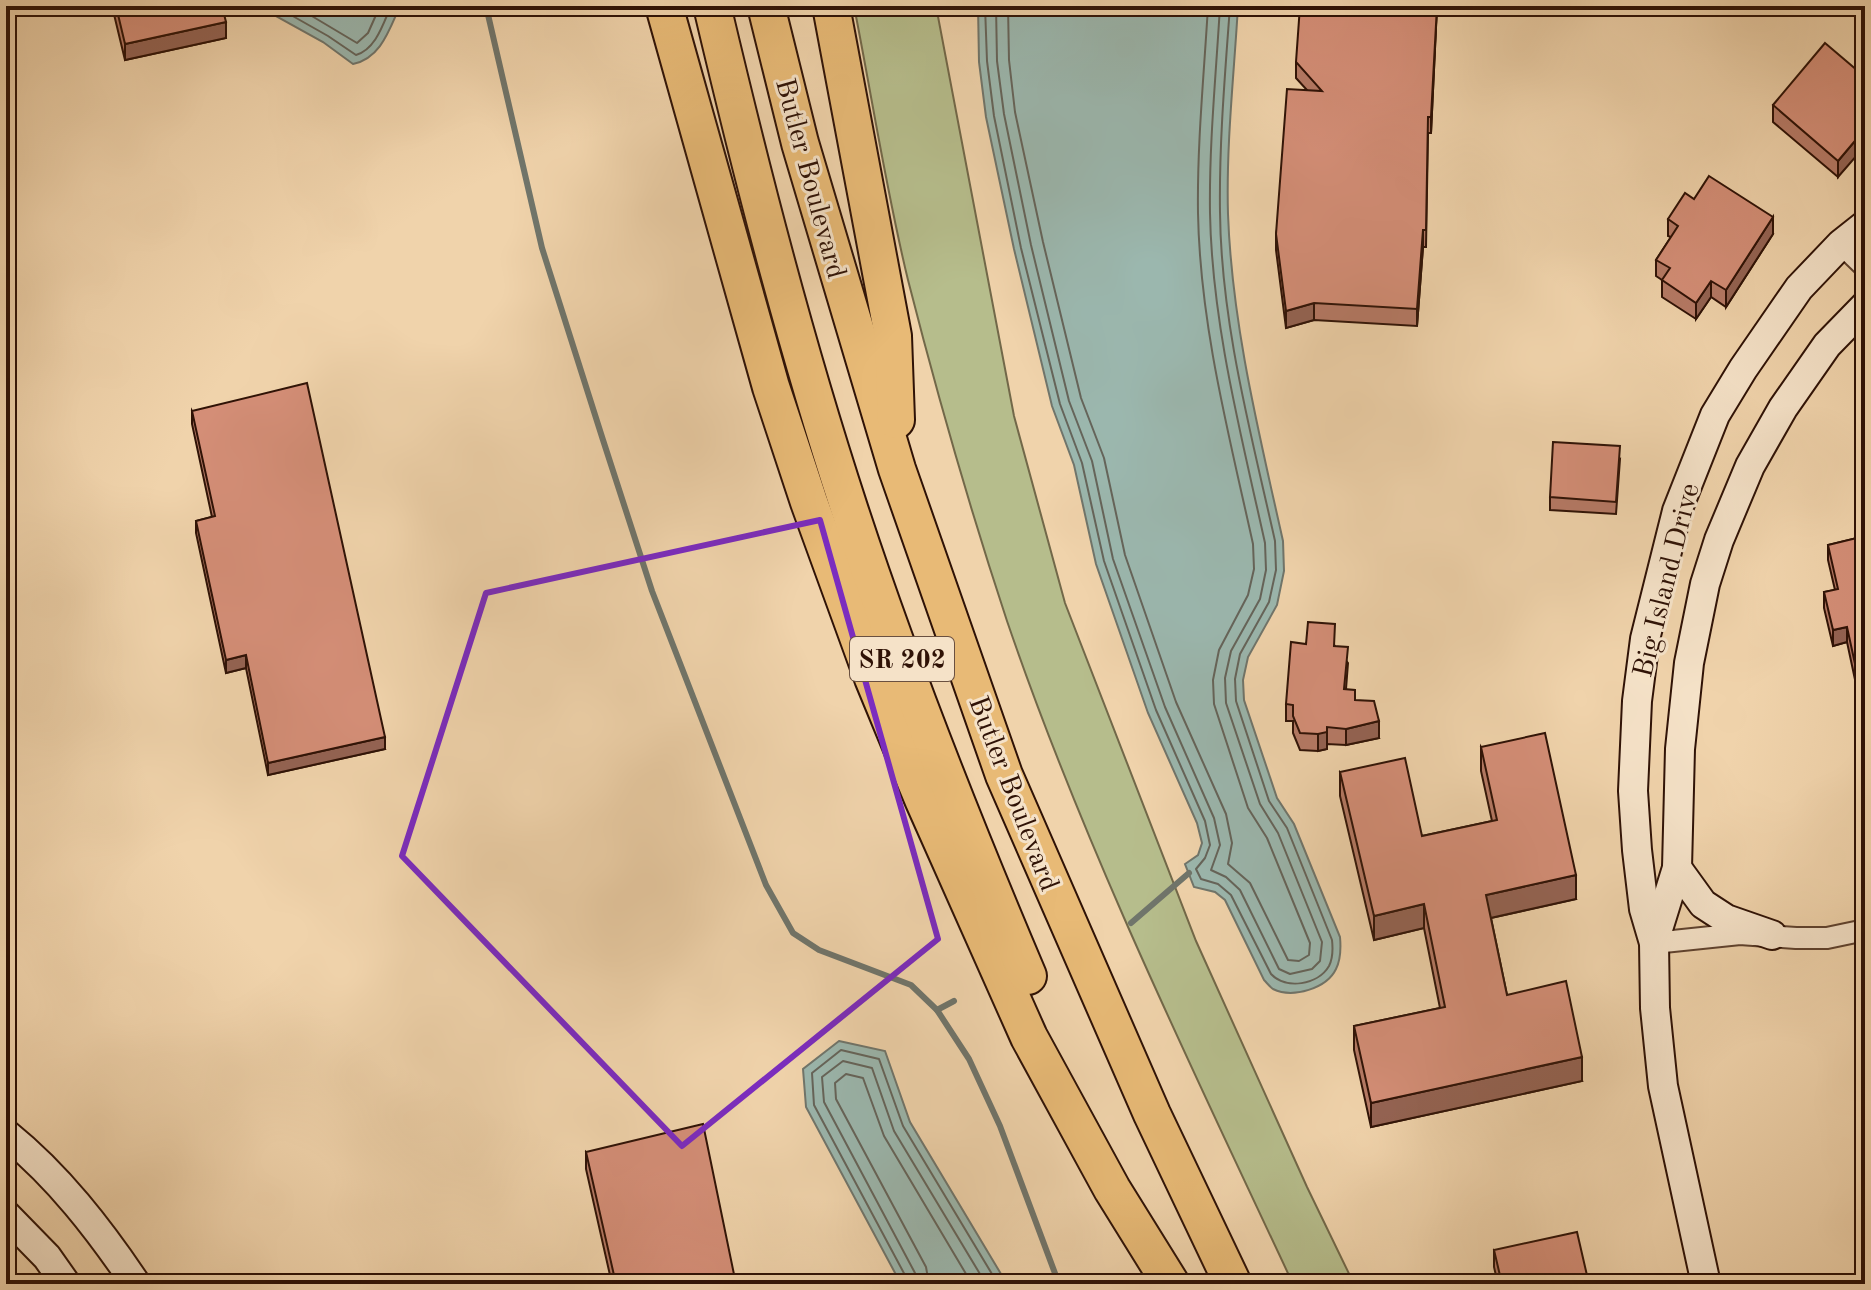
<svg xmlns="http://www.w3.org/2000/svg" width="1871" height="1290" viewBox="0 0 1871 1290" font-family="'Old Standard TT',serif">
<rect width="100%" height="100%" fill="#f0d3ab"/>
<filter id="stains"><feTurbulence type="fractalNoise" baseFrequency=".0025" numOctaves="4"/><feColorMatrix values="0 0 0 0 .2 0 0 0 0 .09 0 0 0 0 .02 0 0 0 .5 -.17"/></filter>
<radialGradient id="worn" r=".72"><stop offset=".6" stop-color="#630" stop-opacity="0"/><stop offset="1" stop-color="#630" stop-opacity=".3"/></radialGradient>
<path fill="#b6bd8c" stroke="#726849" stroke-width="2" d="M854,6H936L1014,416L1065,603L1196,941L1307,1187L1354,1284H1293C1191,1066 1085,849 1007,621C970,509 937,394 908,280C886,190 872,97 854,6Z"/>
<g fill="#9bb7ae" stroke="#70756b" stroke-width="2">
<path d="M263,6H400C389,30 381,58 353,64L323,42L263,9Z"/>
<path d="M978,6H1238C1234,75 1226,145 1228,214C1232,325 1259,433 1283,541L1284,571L1277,605L1248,657L1243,680L1244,700L1277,798L1294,824L1340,937C1341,948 1341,959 1336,969C1327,988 1293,999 1273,989C1270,987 1267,983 1264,980L1225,900L1215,892L1194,887L1185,864L1198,855L1202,843L1197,823L1148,713L1096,564L1074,465L1052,406L1014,249L986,117L979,62Z"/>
<path d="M839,1041L885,1051L910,1122L1007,1284H901L806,1107L803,1069Z"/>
</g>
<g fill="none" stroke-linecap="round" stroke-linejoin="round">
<g stroke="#65645a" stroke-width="2">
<path d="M275,6L328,36L356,55C376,49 383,24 391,6"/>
<path d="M295,6L357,43L368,33L380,6"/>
<path d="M985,6L987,61L994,116L1021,248L1060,404L1082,463L1104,561L1156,710L1205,821L1210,845L1205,858L1196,869L1201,879L1218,884L1231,895L1271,974C1286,990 1318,985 1329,966C1333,958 1333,949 1332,940L1287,828L1269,801L1236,701L1235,679L1240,654L1269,602L1276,570L1275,541C1251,433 1221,323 1220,212C1219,144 1225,74 1230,6"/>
<path d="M996,6L997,61L1004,114L1031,245L1069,401L1092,461L1113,559L1165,707L1214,818L1220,845L1211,870L1226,877L1240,890L1279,969L1290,974L1312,969L1320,961L1322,942L1278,833L1260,804L1226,703L1225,678L1231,651L1260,599L1266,570L1265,543C1241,434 1212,324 1210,213C1209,144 1216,75 1220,6"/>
<path d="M1008,6L1009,60L1015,112L1043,242L1081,398L1104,458L1125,555L1176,702L1226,814L1232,843L1228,864L1250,883L1288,960L1299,961L1309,955L1310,943L1267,838L1248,808L1214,704L1213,680L1219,650L1248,595L1254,569L1253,544C1229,435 1200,325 1198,213C1197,144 1204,75 1208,6"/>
<path d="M907,1284L906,1277L814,1105L812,1073L841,1050L879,1059L903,1126L998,1284"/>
<path d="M917,1284L915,1273L824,1102L822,1077L843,1061L872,1068L894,1131L986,1284"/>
<path d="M929,1284L926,1267L836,1099L835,1083L846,1074L863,1078L884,1136L972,1284"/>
</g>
<g stroke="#70756b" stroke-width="6">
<path d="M486,6L542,248L603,440L652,591L766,885L793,933L819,950L911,985L937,1010L969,1059L1000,1126L1059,1284"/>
<path d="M1131,923L1189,873"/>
<path d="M937,1010L954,1001"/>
</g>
<defs>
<g id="street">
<path d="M1841,244L1865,267"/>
<path d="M1654,943L1740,934L1796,938H1827L1865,930"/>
</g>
<g id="secondary">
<path d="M1677,868L1703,904L1726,919L1772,935"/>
<path d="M1654,942L1677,868L1680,749L1689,663L1705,584L1719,540L1750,466L1783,408L1827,345L1865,306"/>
<path d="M6,1134C58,1176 99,1229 136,1284"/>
<path d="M6,1215L47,1257L66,1284"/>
<path d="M1706,1284L1663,1086L1655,1008L1654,943L1644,909L1637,850L1633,791L1637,701L1645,639L1677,511L1715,415L1743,369L1799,288L1841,244L1865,225"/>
</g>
<g id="highway">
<path d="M664,6L771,387L809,502L873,678L923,799L1029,1037L1112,1189L1171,1284"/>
<path d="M712,6C752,175 795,343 849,508C901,667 963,823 1028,976"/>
<path d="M766,6L800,143L897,469L1004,775L1152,1114L1233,1284"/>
<path d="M831,6L893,336L896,420"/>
</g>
</defs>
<use href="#street" stroke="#5f422f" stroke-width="24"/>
<use href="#secondary" stroke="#2f1206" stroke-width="32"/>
<use href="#highway" stroke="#2f1206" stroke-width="40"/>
<use href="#street" stroke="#f5e2c8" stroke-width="20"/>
<use href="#secondary" stroke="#f5e2c8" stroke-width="28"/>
<use href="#highway" stroke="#e8ba76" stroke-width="36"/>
</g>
<g fill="#b67a66" stroke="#2f1206" stroke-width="2">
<path d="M112,6H222L226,38L125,60Z"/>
<path d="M1437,6L1431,133H1428L1426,247H1423L1417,326L1314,320L1286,328L1276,250V234L1307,90L1296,78V62Z"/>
<path d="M1865,77L1838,177L1773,122V105Z"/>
<path d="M1694,199L1773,234L1726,307L1711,297L1696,319L1662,297V280L1656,276V260L1671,237L1668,236V219Z"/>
<path d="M192,411L385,749L268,775L246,668L226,673L196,533V521L212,517L192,424Z"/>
<path d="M1620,459L1616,514L1550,510V497Z"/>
<path d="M1865,536L1857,689L1847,642L1833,646L1824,608V592L1835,590L1828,560V545Z"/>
<path d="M1335,646L1348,663L1346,689L1355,700L1379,738L1346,745L1327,744V749L1318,751L1300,750L1293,733V721H1286V704Z"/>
<path d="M1481,747L1576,899L1491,918L1507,995L1582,1081L1371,1127L1354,1050V1026L1440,1008L1424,928L1374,940L1340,796V772L1422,836L1492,821L1481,771Z"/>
<path d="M586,1152L736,1284H612L586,1169Z"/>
<path d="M1494,1250L1589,1284H1498L1494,1267Z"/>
</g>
<g fill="#946353" stroke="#2f1206" stroke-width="2">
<path d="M1437,6L1431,133V117Z"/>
<path d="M226,22V38L125,60V44Z"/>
<path d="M1865,129V146L1838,177V161Z"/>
<path d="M1773,217V234L1726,307V290Z"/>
<path d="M1423,230V247L1417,326V309Z"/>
<path d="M1711,281V297L1696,319V303Z"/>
<path d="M1314,303V320L1286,328V311Z"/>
<path d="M1847,627V642L1833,646V630Z"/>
<path d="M246,655V668L226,673V660Z"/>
<path d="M1865,672V687L1857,689V673Z"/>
<path d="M1379,721V738L1346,745V729Z"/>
<path d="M1327,727V749L1318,751V734Z"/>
<path d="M385,737V749L268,775V763Z"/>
<path d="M1576,875V899L1486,919V895Z"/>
<path d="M1424,904V928L1374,940V916Z"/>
<path d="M1582,1057V1081L1371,1127V1103Z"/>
</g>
<g fill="#d48e77" stroke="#2f1206" stroke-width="2">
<path d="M116,6H222L226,22L125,44Z"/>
<path d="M1300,6H1437L1431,117H1428L1426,230H1423L1417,309L1314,303L1286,311L1276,234L1287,89L1322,91L1296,62Z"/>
<path d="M1825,43L1865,77V129L1838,161L1773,105Z"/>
<path d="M1709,176L1773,217L1726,290L1711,281L1696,303L1662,280L1670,268L1656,260L1678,226L1668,219L1685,193L1694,199Z"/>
<path d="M307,383L385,737L268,763L246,655L226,660L196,521L215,516L192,411Z"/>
<path d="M1553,442L1620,446L1616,502L1550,497Z"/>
<path d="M1865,536V672L1857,673L1847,627L1833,630L1824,592L1838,589L1828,545Z"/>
<path d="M1308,622L1335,624L1334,646L1348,647L1344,689L1355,690V700L1374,701L1379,721L1346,729L1327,727V732L1318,734L1300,733L1293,716V705L1286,704L1291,642L1306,644Z"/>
<path d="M1545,733L1576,875L1486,895L1507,995L1566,981L1582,1057L1371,1103L1354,1026L1445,1007L1424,904L1374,916L1340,772L1405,758L1422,836L1497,820L1481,747Z"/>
<path d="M703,1124L736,1284H616L586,1152Z"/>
<path d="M1577,1232L1589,1284H1502L1494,1250Z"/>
</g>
<path fill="none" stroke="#7b2cbf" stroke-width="6" stroke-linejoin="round" d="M820,520L938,939L682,1146L402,856L486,593Z"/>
<g text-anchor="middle" stroke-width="6" stroke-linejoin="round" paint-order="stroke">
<rect fill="#f5e2c8" stroke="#6a5040" stroke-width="2" x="850" y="637" width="104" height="44" rx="6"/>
<g font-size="26" font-weight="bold" fill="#2f1206">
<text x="902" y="668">SR 202</text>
</g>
<g font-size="28" fill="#2f1206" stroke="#f5e2c8">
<text transform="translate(812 178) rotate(75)" y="10">Butler Boulevard</text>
<text transform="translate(1665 580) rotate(-76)" y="10">Big Island Drive</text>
<text transform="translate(1015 793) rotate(69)" y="10">Butler Boulevard</text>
</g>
</g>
<rect width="1871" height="1290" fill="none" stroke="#f0d3ab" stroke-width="32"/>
<rect x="8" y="8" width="1855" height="1274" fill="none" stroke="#2f1206" stroke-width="4"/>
<rect x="16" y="16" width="1839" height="1258" fill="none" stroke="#2f1206" stroke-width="2"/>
<rect width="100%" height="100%" filter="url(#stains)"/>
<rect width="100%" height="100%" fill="url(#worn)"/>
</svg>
